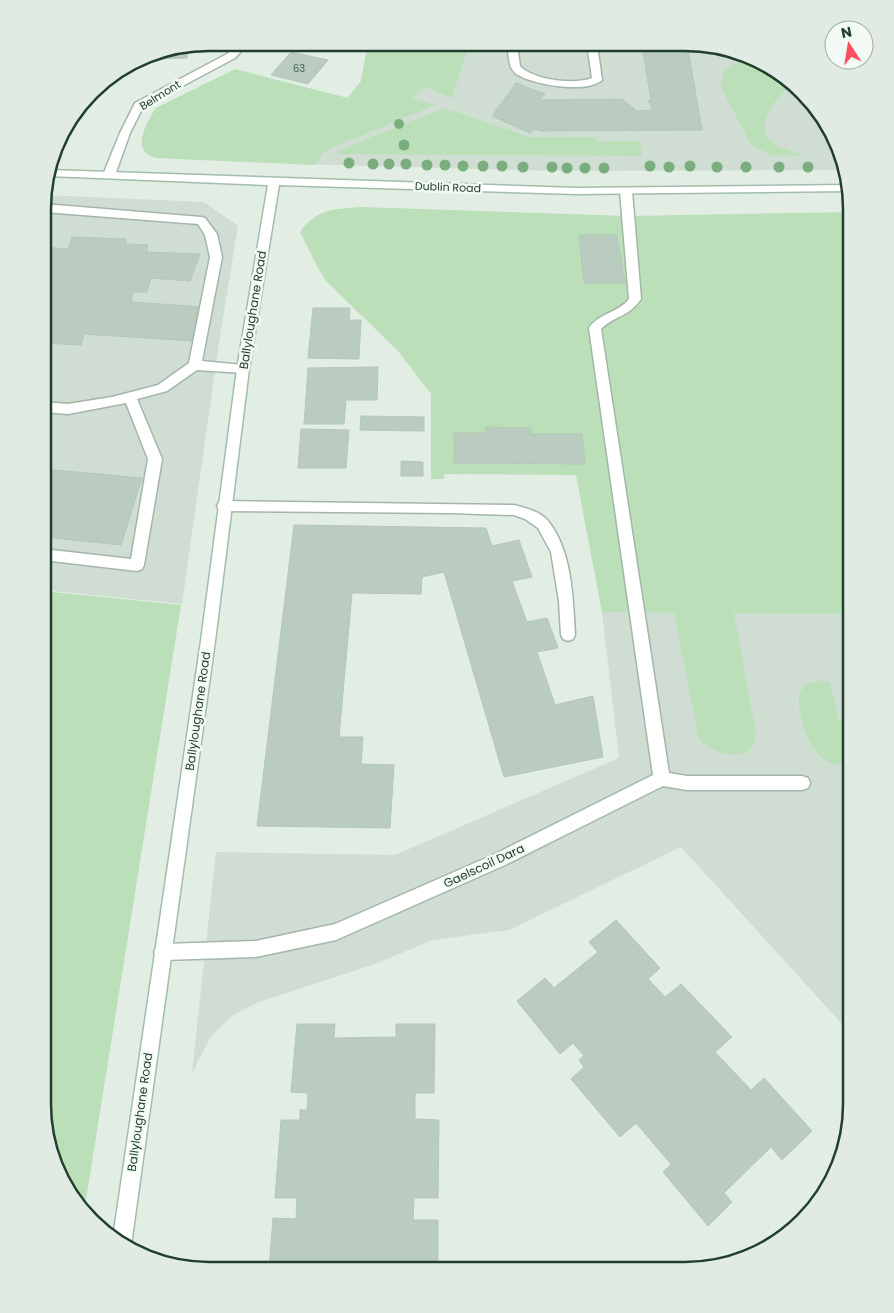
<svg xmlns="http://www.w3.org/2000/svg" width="894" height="1313" viewBox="0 0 894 1313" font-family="Poppins,sans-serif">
<rect width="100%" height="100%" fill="#e2ede4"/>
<g fill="#d0ddd3">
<path d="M368,43L707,44L786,77L839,145L844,170L559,171L295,164L361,81Z"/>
<path d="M44,195L204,202L238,226L218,349L182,604L43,590Z"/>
<path d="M602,612L851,614V1034L681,847L509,930L433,940L372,965L259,1002L233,1015L211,1036L192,1073L216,852L395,855L619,758Z"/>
</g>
<g fill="#bbe0b9">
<path d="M368,43H470L452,98L425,87L411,98L435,105L331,148L323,153L315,165L155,158C149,155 144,153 142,147C139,137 150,116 156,108L235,69L348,98L361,81Z"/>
<path d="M745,60L786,77L792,84C755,118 751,144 806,155L772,156L751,145L722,89C720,69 728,66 745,60Z"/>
<path d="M444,108L529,137H596L597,141H640L642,156L338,154L340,150Z"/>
<path d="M362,207L629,216L851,212V614L734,613L756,733C756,765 713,756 699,739L674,613L602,612L576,475L444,474V479H431V394L398,351L326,281L318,268L300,232C317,208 335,209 362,207Z"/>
<path d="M43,591L181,605L85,1206L55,1168L43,1103Z"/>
<path d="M821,680L830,683L839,720H851V753L839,765C811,763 797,718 799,694L805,685Z"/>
</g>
<g fill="#bacbbf" stroke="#b3c8b8">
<path d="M295,43H334L333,51H293Z"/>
<path d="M642,44H687L702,130L543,131L534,129L530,133L492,116L516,83L545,94L540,100L622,99L637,111L653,110L648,100L651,101Z"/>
<path d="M189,46L187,58L150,59V55L156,51Z"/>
<path d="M291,52L328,60L308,84L271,75Z"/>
<path d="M579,235H617L625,283H584Z"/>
<path d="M72,237L126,239L125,244L148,245L146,252L200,254L190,281L151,278L147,292H133L131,302L202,307L194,341L84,334L81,345L44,343V247L68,249Z"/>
<path d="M313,308H350L349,320H361L359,359L308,358Z"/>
<path d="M378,367L377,400H346L344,424H304L308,368Z"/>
<path d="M361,416L424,417V431L360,430Z"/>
<path d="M485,427L531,428V434H582L585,464L454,463V433H486Z"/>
<path d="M301,429L349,430L346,468H298Z"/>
<path d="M401,461L423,462V476H401Z"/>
<path d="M44,469L142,478L121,545L43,537Z"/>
<path d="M294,525L486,528L492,546L519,540L532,577L512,581L527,622L547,618L558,648L537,652L555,705L593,696L603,757L504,777L444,572L422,577L421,594L352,593L339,737H363L361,764L394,765L390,828L257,826Z"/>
<path d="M616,920L660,968L648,979L665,997L681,984L732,1037L715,1052L751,1090L764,1078L812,1131L782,1160L771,1147L724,1193L732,1202L708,1226L663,1172L671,1164L636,1123L620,1137L571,1079L584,1067L579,1060L584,1056L573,1043L560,1054L517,1001L545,978L554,988L598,952L589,942Z"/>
<path d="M297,1024H335L334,1038L396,1037V1024H435L434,1093H415V1119L439,1120L438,1198H414L413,1220H438V1270L269,1269L273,1218L296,1219L297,1198H275L281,1120H300V1110H307L308,1093L291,1092Z"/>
</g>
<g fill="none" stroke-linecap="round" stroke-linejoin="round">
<defs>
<g id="lane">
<path d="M518,44L597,45L602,80C587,94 531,85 515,73C509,67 509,59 508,51ZM520,50H588L592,78C574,85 533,80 520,66L518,52Z"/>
<path d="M626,188L632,191L641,299C628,318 615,315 601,329L669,773L687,776H802L808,778L810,783L808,788L802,790H687L663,786L505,865L336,940L256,957L163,960L157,958L154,952L157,946L163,944L256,941L335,924L493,855L653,775L589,328C599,313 618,313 629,299L620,191Z"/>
<path d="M44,204L201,217L205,218L217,234L222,257L202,361L243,365L249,369L243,373L197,370L167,391L137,399L162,459L144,565L142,569L137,571L43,560V549L131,559L148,459L126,403L68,414L44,412V402L68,404L112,397L158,385L189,363L210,257L205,235L198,224L44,212Z"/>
<path d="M224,501L514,505C525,508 540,511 548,521C572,550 573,599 575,635L573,639L568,641L563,639L561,635L559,601L551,552L538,528L525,519L514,515L449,513L224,511L219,510L217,506L219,502Z"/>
</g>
<path id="street" d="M239,43H249L235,58L143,107L130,133L115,175L113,177H105L103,175L120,133L135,103L227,54Z"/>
<path id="secondary" d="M50,170L577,188L847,185L848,191L577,194L279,185L249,369L215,641L131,1245L113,1238L201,641L237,369L268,185L49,176Z"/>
</defs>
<use href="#lane" stroke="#a4b6a9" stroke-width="3"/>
<use href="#street" stroke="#a4b6a9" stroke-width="3"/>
<use href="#secondary" stroke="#a2bdab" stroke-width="3"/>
<use href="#lane" fill="#fff" fill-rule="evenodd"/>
<use href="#street" fill="#fff" fill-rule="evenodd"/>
<use href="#secondary" fill="#fff" fill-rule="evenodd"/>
</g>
<g fill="#7bae7e">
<circle cx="399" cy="124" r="5"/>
<circle cx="404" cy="145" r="5.5"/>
<circle cx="349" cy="163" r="5.5"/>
<circle cx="373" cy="164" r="5.5"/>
<circle cx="389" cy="164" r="5.5"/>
<circle cx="406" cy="164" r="5.5"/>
<circle cx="427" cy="165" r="5.5"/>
<circle cx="445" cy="165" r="5.5"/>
<circle cx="463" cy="166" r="5.5"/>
<circle cx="483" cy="166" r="5.5"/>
<circle cx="502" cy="166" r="5.5"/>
<circle cx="650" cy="166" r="5.5"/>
<circle cx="690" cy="166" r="5.5"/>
<circle cx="523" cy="167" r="5.5"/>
<circle cx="552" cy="167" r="5.5"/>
<circle cx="669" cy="167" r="5.5"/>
<circle cx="717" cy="167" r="5.5"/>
<circle cx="746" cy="167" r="5.5"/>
<circle cx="779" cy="167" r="5.5"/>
<circle cx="808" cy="167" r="5.5"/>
<circle cx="567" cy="168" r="5.5"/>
<circle cx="585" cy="168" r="5.5"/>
<circle cx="604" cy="168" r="5.5"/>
</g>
<g text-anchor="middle" stroke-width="5" stroke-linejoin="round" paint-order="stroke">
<g font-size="10" fill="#466352">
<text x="299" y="72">63</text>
</g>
<g font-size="11" fill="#20402d" stroke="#f3f9f4">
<text transform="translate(160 95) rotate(-32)" y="4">Belmont</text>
<text transform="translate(448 187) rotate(2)" y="4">Dublin Road</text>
</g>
<g font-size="12" fill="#20402d" stroke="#f3f9f4">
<text transform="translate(253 310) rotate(-81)" y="4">Ballyloughane Road</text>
<text transform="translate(198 711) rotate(-82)" y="4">Ballyloughane Road</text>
<text transform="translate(484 866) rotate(-25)" y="4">Gaelscoil Dara</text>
<text transform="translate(140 1112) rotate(-82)" y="4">Ballyloughane Road</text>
</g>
</g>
<path d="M0 0H894V1313H0ZM209 51H685A158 158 0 0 1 843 209V1104A158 158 0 0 1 685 1262H209A158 158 0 0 1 51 1104V209A158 158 0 0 1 209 51Z" fill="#e2eae4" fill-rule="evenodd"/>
<path fill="none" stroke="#20402d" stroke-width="2.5" d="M209 51H685A158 158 0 0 1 843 209V1104A158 158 0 0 1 685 1262H209A158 158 0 0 1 51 1104V209A158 158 0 0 1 209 51Z"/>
<g transform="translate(849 45) rotate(348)"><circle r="24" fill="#f3f9f4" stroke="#9fafa4"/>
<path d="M0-4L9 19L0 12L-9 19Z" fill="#fe4f60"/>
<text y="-8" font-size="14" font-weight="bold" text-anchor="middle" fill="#20402d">N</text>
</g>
</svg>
